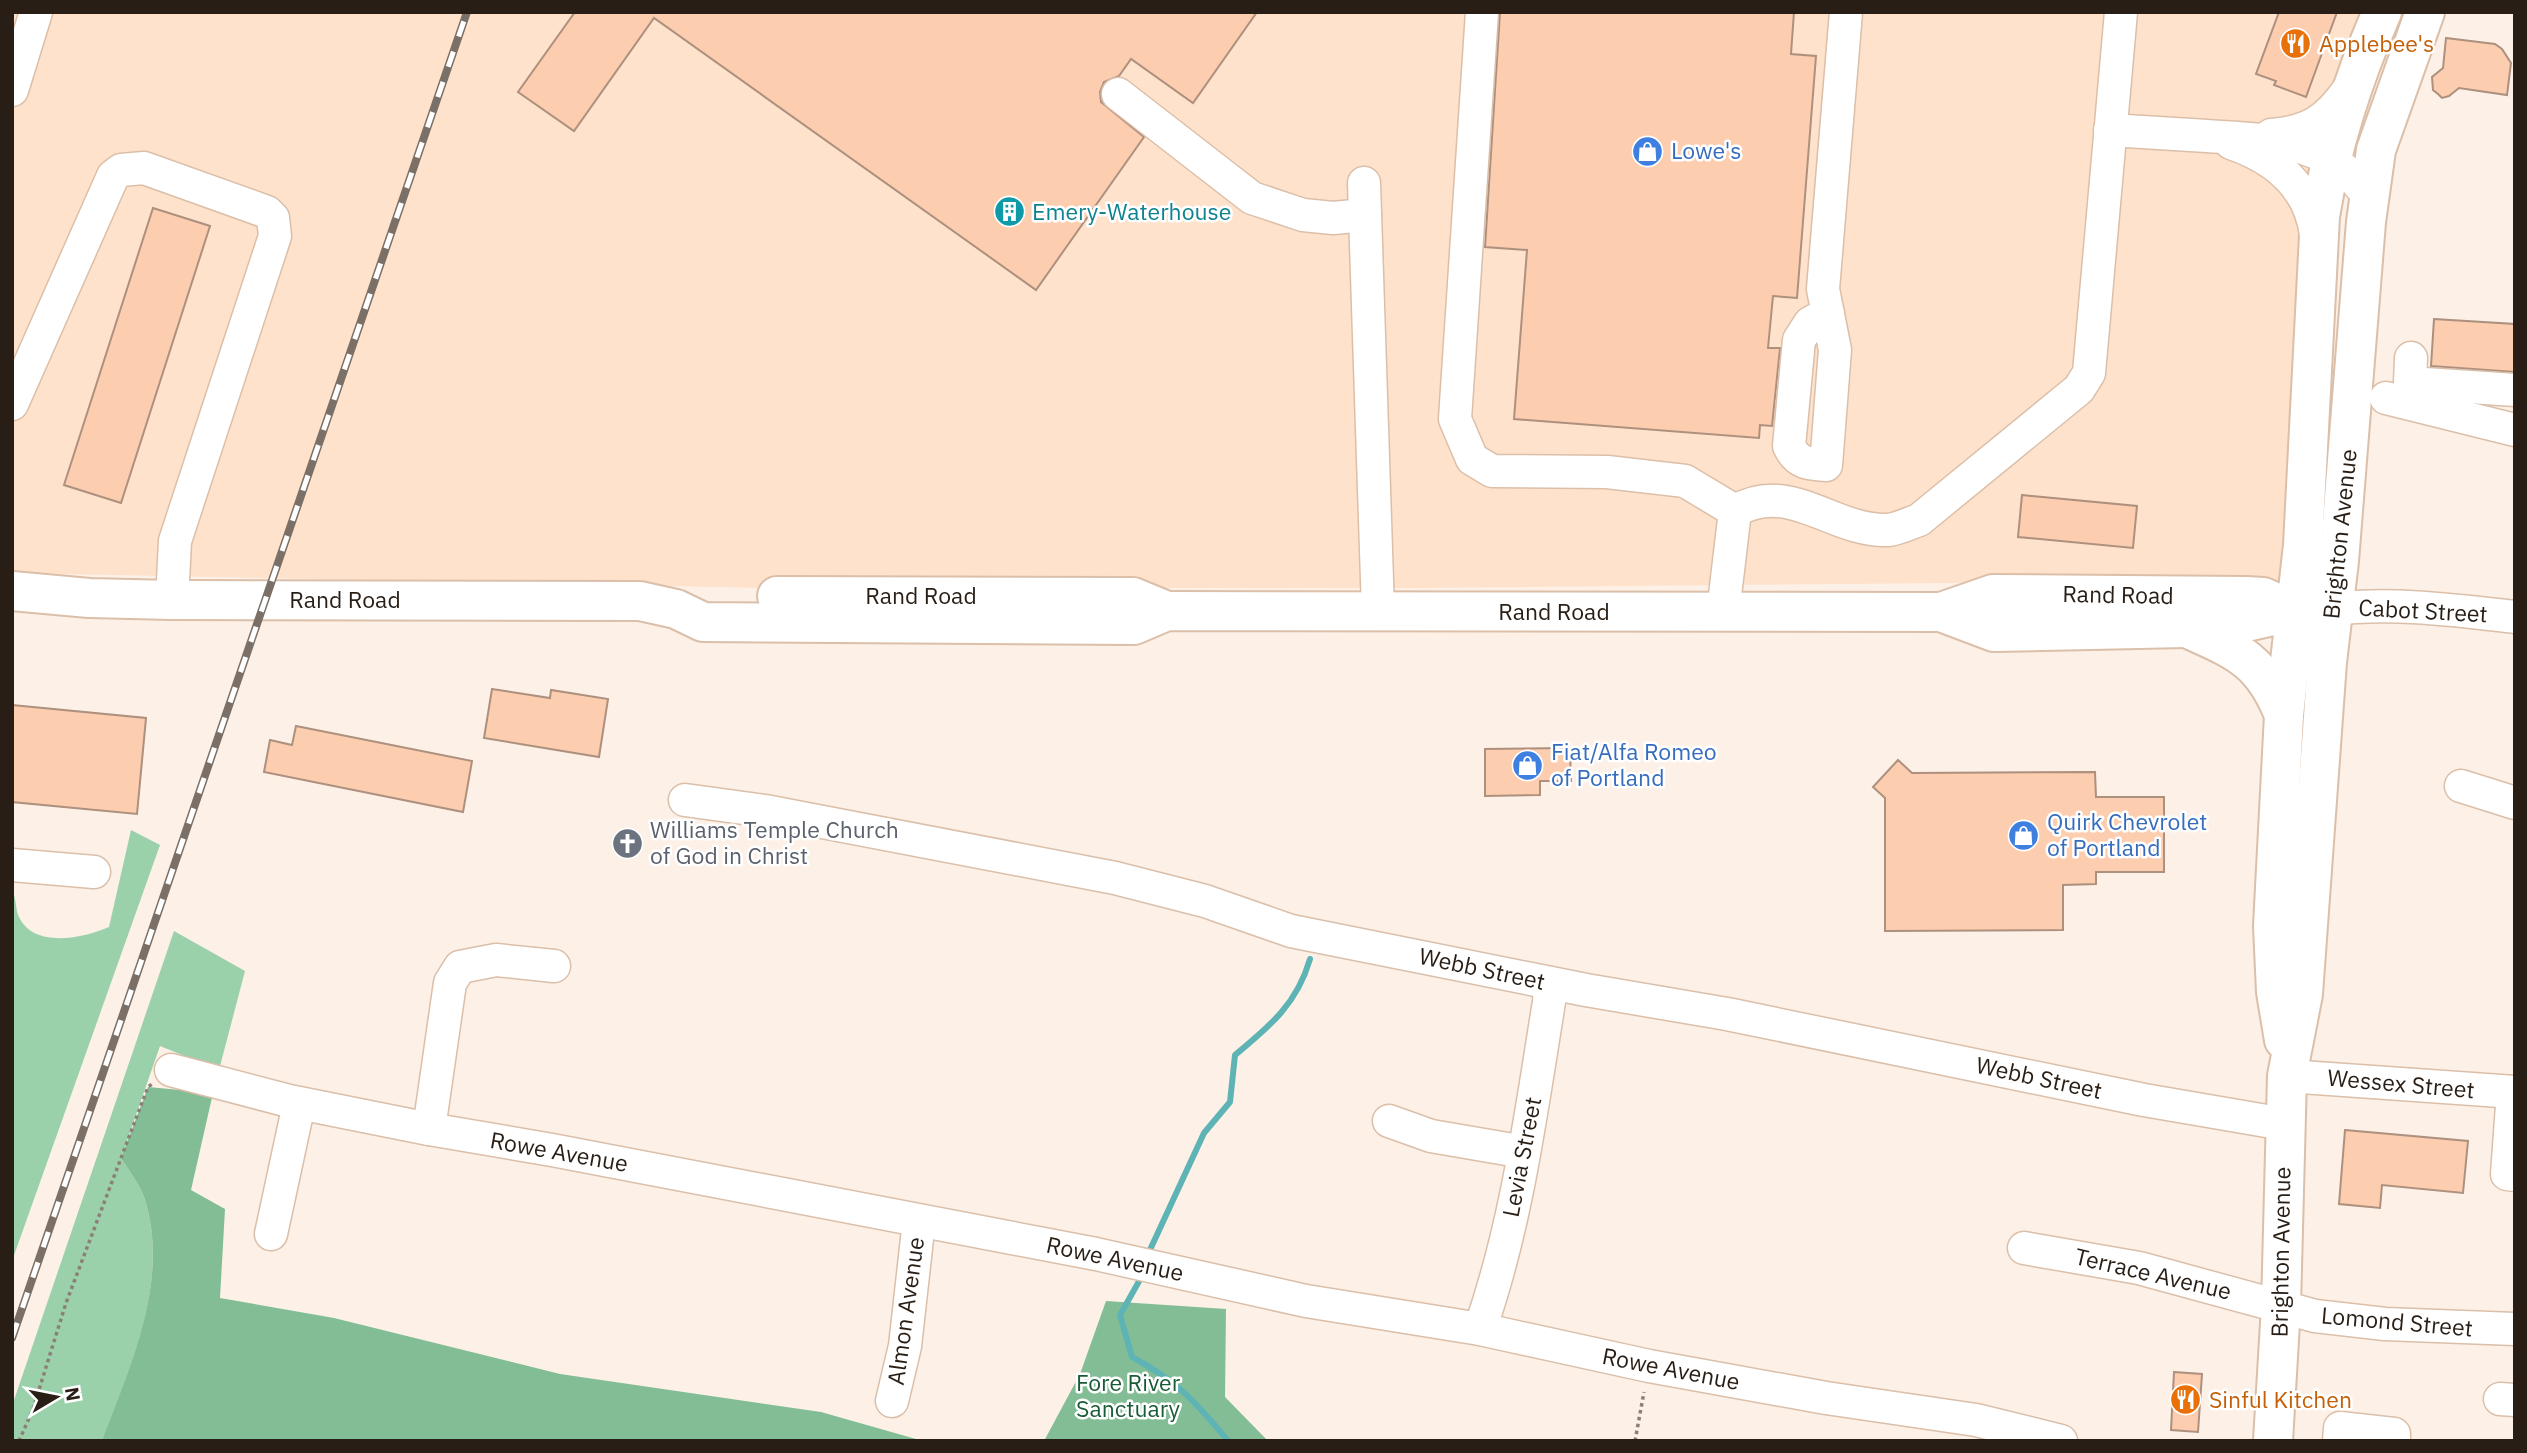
<svg xmlns="http://www.w3.org/2000/svg" width="2527" height="1453" viewBox="0 0 2527 1453" font-family="'IBM Plex Sans',sans-serif">
<rect width="100%" height="100%" fill="#fcf0e7"/>
<path fill="#fee2cb" d="M12,12H2361L2343,55L2302,215L2281,580L1406,588H766L12,573Z"/>
<g fill="#9ad1ab">
<path d="M131,830L160,845L12,1261V891C17,899 15,909 19,917C34,949 84,938 109,927Z"/>
<path d="M174,931L245,971L219,1070L160,1046L121,1158C129,1171 141,1186 145,1200C170,1280 130,1367 103,1441H12V1406Z"/>
</g>
<g fill="#82bd95">
<path d="M148,1087L213,1093L191,1190L225,1209L220,1298L334,1318L560,1374L821,1412L923,1441H102C130,1367 170,1280 145,1200C141,1186 129,1171 121,1158Z"/>
<path d="M1106,1301L1226,1309L1225,1397L1268,1441H1044L1080,1374Z"/>
</g>
<g fill="none" stroke-linecap="round" stroke-linejoin="round">
<g stroke="#5eb4b5" stroke-width="6">
<path d="M1149,1252L1204,1133L1230,1102L1235,1055C1270,1026 1297,1004 1310,959"/>
<path d="M1142,1276L1120,1315L1132,1357C1177,1381 1196,1402 1228,1441"/>
</g>
</g>
<g fill="#fccdaf" stroke="#ad907e" stroke-width="2">
<path d="M575,12H1257L1193,103L1131,59L1119,76L1104,82L1100,92L1101,102L1144,137L1036,290L654,18L574,131L518,92Z"/>
<path d="M1500,12H1794L1791,54L1816,56L1797,298L1773,296L1768,348H1780L1772,426L1760,425L1759,438L1514,419L1527,250L1485,247Z"/>
<path d="M2279,12H2337L2306,97L2274,85L2276,81L2256,74Z"/>
<path d="M2446,38L2495,44L2502,49L2511,63L2507,95L2459,88L2449,96L2442,98L2438,94L2433,90L2432,77L2443,68Z"/>
<path d="M153,208L210,226L121,503L64,485Z"/>
<path d="M2434,319L2515,324V372L2431,366Z"/>
<path d="M2022,495L2137,506L2133,548L2018,537Z"/>
<path d="M492,689L550,698L551,690L608,699L599,757L484,738Z"/>
<path d="M12,705L146,718L137,814L12,802Z"/>
<path d="M296,726L472,761L463,812L264,772L270,740L292,745Z"/>
<path d="M1570,748L1571,781H1540V795L1485,796V749Z"/>
<path d="M1898,760L1912,773L2095,772L2096,797H2164V872H2096V884L2063,885V930L1885,931V798L1873,787Z"/>
<path d="M2345,1130L2468,1141L2463,1193L2382,1185L2380,1208L2339,1204Z"/>
<path d="M2174,1372L2202,1374L2198,1432L2171,1430Z"/>
</g>
<g fill="none" stroke-linecap="round" stroke-linejoin="round">
<defs>
<g id="minor">
<path d="M1482,12L1455,419L1472,459L1492,471L1607,472L1685,481L1735,511C1791,479 1832,532 1888,530C1898,529 1910,523 1919,520L2079,389L2089,373L2121,12"/>
<path d="M12,90L36,12"/>
<path d="M1118,94L1252,198L1303,215L1333,218L1365,215"/>
<path d="M2110,130C2142,132 2175,134 2207,136C2268,140 2332,139 2368,197"/>
<path d="M2271,135C2310,132 2327,120 2349,89"/>
<path d="M2231,143C2275,158 2310,187 2316,235"/>
<path d="M1364,183L1378,611"/>
<path d="M1828,313L1810,323L1799,340L1789,446C1797,463 1808,464 1826,465L1835,350L1823,289L1846,12"/>
<path d="M2411,358L2410,383L2515,390"/>
<path d="M2386,398L2515,430"/>
<path d="M12,404L113,176L121,170L144,168L267,212L273,218L275,236L175,541L172,600"/>
<path d="M2332,609C2393,602 2454,610 2515,617"/>
<path d="M1723,612L1735,511"/>
<path d="M2461,786L2515,803"/>
<path d="M685,800L765,811L1115,878L1205,901L1291,931L1586,990L1727,1014L2144,1100L2284,1124"/>
<path d="M12,865L94,872"/>
<path d="M171,1070L289,1101L429,1129L552,1150L1096,1254L1306,1301L1480,1329L1649,1366L1826,1398L1976,1420L2061,1441"/>
<path d="M2287,1076L2515,1092"/>
<path d="M2513,1092L2507,1174L2515,1175"/>
<path d="M1389,1121L1431,1136L1524,1152"/>
<path d="M429,1129L450,983L460,967L496,960L554,966"/>
<path d="M271,1234L299,1104"/>
<path d="M2024,1248L2139,1268L2315,1316L2385,1324L2515,1329"/>
<path d="M1480,1329C1517,1223 1531,1112 1549,1002L1550,983"/>
<path d="M2500,1399L2515,1400"/>
<path d="M892,1401L905,1346L919,1221"/>
<path d="M2339,1441L2340,1428L2394,1434V1441"/>
</g>
<g id="major">
<path d="M12,591L89,598L172,600L640,601L676,609L703,622L1134,625L1167,611L1941,612L1993,594L2246,596L2263,597L2295,611"/>
<path d="M777,596L1133,597L1167,611"/>
<path d="M1941,612L1994,632L2186,628L2242,623L2295,611"/>
<path d="M2191,630C2240,652 2263,662 2284,715"/>
<path d="M2284,1040L2276,992L2273,926L2284,715L2303,545L2320,216C2332,144 2353,79 2382,12"/>
<path d="M2273,1441L2281,1306L2287,1076L2303,994L2327,662L2339,561L2366,222L2376,150L2425,12"/>
</g>
</defs>
<use href="#minor" stroke="#dbbfa9" stroke-width="35"/>
<use href="#major" stroke="#dbbfa9" stroke-width="42"/>
<g stroke="#8b8077" stroke-width="3.5" stroke-dasharray="3.5 3.5" stroke-linecap="butt">
<path d="M19,1441L33,1409L66,1303L148,1087L152,1084"/>
<path d="M1635,1441L1644,1392"/>
</g>
<use href="#minor" stroke="#fff" stroke-width="32"/>
<use href="#major" stroke="#fff" stroke-width="38"/>
<defs>
<path id="rail" d="M12,1338L467,12"/>
</defs>
<use href="#rail" stroke="#7b7067" stroke-width="8"/>
<use href="#rail" stroke="#fff" stroke-width="5" stroke-dasharray="16" stroke-linecap="butt"/>
</g>
<defs>
<symbol id="restaurant-disc" viewBox="-11 -11 22 22"><circle r="9.5" fill="#e8710a" stroke="#fff"/><path d="M-5-6h1v4h1v-4h1v4h1v-4h1v5L-1.5 .5V6h-2V.5L-5-1ZM5-6V6H3V1.5H1.5Q1.5-4 5-6Z" fill="#fff"/></symbol>
<symbol id="shop-disc" viewBox="-11 -11 22 22"><circle r="9.5" fill="#3f7fe0" stroke="#fff"/><path d="M-5-2.5h2.3a2.7 3.5 0 0 1 5.4 0H5L5.5 6h-11ZM-1.5-2.5h3a1.5 2.3 0 0 0-3 0Z" fill="#fff"/></symbol>
<symbol id="building-disc" viewBox="-11 -11 22 22"><circle r="9.5" fill="#0f9aa8" stroke="#fff"/><path d="M-4-6H4V6H1V3H-1V6H-4ZM-2.5-4.3h1.7v1.8h-1.7ZM.8-4.3h1.7v1.8H.8ZM-2.5-1h1.7V.8h-1.7ZM.8-1h1.7V.8H.8Z" fill="#fff"/></symbol>
<symbol id="church-disc" viewBox="-11 -11 22 22"><circle r="9.5" fill="#6b7280" stroke="#fff"/><path d="M-1.2-6h2.4v3.5h3.3v2.4h-3.3V6h-2.4V-.1h-3.3v-2.4h3.3Z" fill="#fff"/></symbol>
</defs>
<g fill-rule="evenodd">
<use href="#restaurant-disc" x="2278" y="26" width="35" height="35"/>
<use href="#shop-disc" x="1630" y="134" width="35" height="35"/>
<use href="#building-disc" x="992" y="194" width="35" height="35"/>
<use href="#shop-disc" x="1510" y="748" width="35" height="35"/>
<use href="#shop-disc" x="2006" y="818" width="35" height="35"/>
<use href="#church-disc" x="610" y="826" width="35" height="35"/>
<use href="#restaurant-disc" x="2168" y="1382" width="35" height="35"/>
</g>
<g text-anchor="middle" stroke-width="5" stroke-linejoin="round" paint-order="stroke">
<g font-size="23" fill="#c56008" stroke="#fff" text-anchor="start">
<text x="2319" y="52">Applebee's</text>
<text x="2209" y="1408">Sinful Kitchen</text>
</g>
<g font-size="23" fill="#366cbe" stroke="#fff" text-anchor="start">
<text x="1671" y="159">Lowe's</text>
<text x="1551" y="760">Fiat/Alfa Romeo<tspan x="1551" dy="26">of Portland</tspan></text>
<text x="2047" y="830">Quirk Chevrolet<tspan x="2047" dy="26">of Portland</tspan></text>
</g>
<g font-size="23" fill="#0d838f" stroke="#fff" text-anchor="start">
<text x="1032" y="220">Emery-Waterhouse</text>
</g>
<g font-size="23" fill="#281e15" stroke="#fff">
<text transform="translate(2340 534) rotate(-84)" y="8">Brighton Avenue</text>
<text transform="translate(2118 595) rotate(1)" y="8">Rand Road</text>
<text x="921" y="604">Rand Road</text>
<text x="345" y="608">Rand Road</text>
<text transform="translate(2423 611) rotate(3)" y="8">Cabot Street</text>
<text x="1554" y="620">Rand Road</text>
<text transform="translate(1482 969) rotate(12)" y="8">Webb Street</text>
<text transform="translate(2039 1078) rotate(12)" y="8">Webb Street</text>
<text transform="translate(2401 1084) rotate(5)" y="8">Wessex Street</text>
<text transform="translate(559 1152) rotate(10)" y="8">Rowe Avenue</text>
<text transform="translate(1522 1157) rotate(-79)" y="8">Levia Street</text>
<text transform="translate(2281 1252) rotate(-89)" y="8">Brighton Avenue</text>
<text transform="translate(1115 1259) rotate(12)" y="8">Rowe Avenue</text>
<text transform="translate(2153 1274) rotate(13)" y="8">Terrace Avenue</text>
<text transform="translate(906 1311) rotate(-82)" y="8">Almon Avenue</text>
<text transform="translate(2397 1322) rotate(5)" y="8">Lomond Street</text>
<text transform="translate(1671 1369) rotate(11)" y="8">Rowe Avenue</text>
</g>
<g font-size="23" fill="#5b616d" stroke="#fff" text-anchor="start">
<text x="650" y="838">Williams Temple Church<tspan x="650" dy="26">of God in Christ</tspan></text>
</g>
<g font-size="23" fill="#195b36" stroke="#fff">
<text x="1128" y="1391">Fore River<tspan x="1128" dy="26">Sanctuary</tspan></text>
</g>
</g>
<rect width="2527" height="1453" fill="none" stroke="#281e15" stroke-width="28"/>
<g transform="translate(56 1397) rotate(80)" stroke="#ffffff" stroke-width="5" paint-order="stroke">
<path d="M0-5L12 26L0 18L-12 26Z" fill="#281e15"/>
<text y="-10" font-size="19" font-weight="bold" text-anchor="middle" fill="#281e15">N</text>
</g>
</svg>
